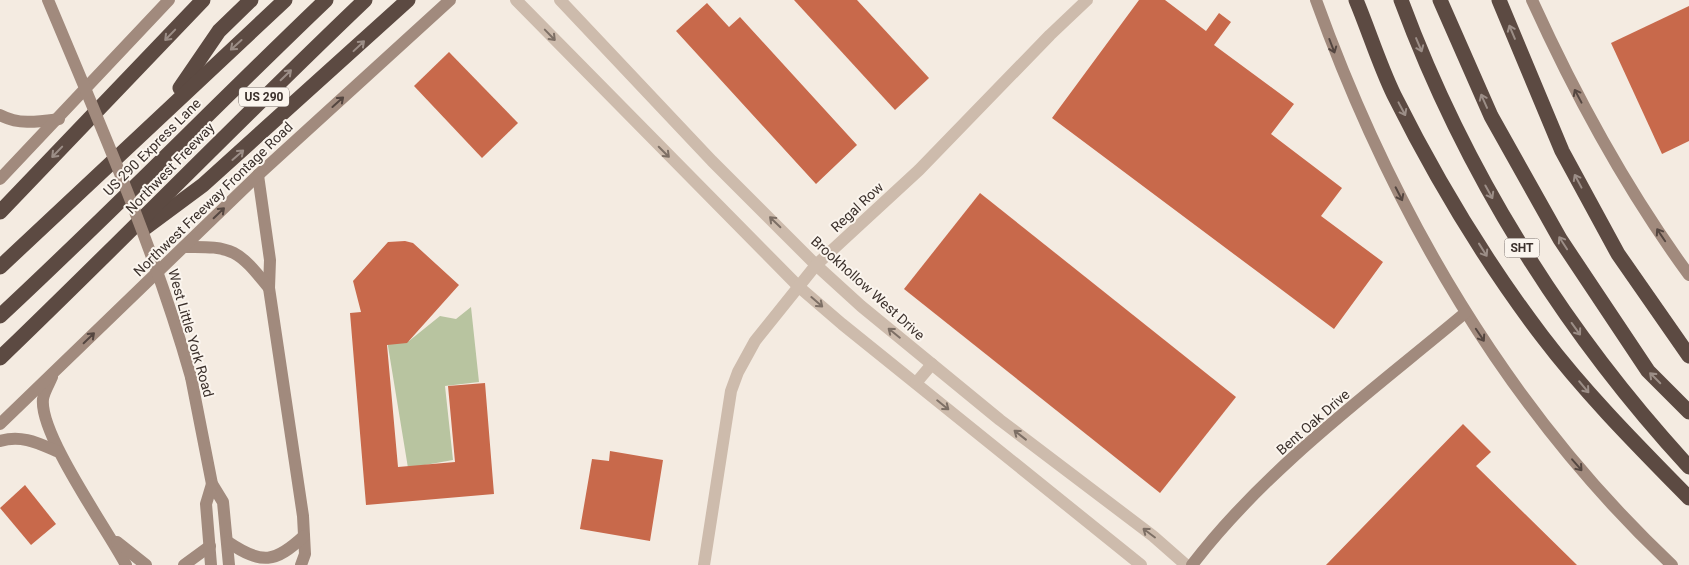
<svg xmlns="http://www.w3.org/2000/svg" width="1689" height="565" viewBox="0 0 1689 565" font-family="Roboto,sans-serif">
<rect width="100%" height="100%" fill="#f4ebe1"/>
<path fill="#b8c4a0" d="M471,307L479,382L445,386L453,460L408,468L387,340L400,335L409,341L440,316L456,319Z"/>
<g fill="#c8694b">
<path d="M794,0H857L929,78L895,110Z"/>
<path d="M1139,0H1165L1206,31L1219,13L1231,22L1214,45L1294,104L1271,134L1342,188L1321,216L1383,262L1334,329L1052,118Z"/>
<path d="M707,3L729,27L740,17L857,145L816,184L676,31Z"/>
<path d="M1689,6V141L1662,154L1611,43Z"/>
<path d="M449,52L518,123L482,158L414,86Z"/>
<path d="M980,193L1236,397L1160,493L904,289Z"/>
<path d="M405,241L413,243L459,285L407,343L387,345L398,467L455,462L448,386L485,383L494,494L366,505L350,313L361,312L353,281L388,242Z"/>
<path d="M1463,424L1491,452L1476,466L1577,565H1326Z"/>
<path d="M610,451L663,460L650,541L580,529L592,459L609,461Z"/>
<path d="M25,485L56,524L31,545L0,508Z"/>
</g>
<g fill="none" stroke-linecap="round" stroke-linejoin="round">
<g stroke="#cdbbac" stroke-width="12">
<path d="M516,0L799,287L842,324L1141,565"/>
<path d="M560,0L712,161L816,265L861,306L1000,420L1153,536L1186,565"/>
<path d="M916,383L932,364"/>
<path d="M704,565L731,391L738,372L755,341L816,265L919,170L1050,35L1087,0"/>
</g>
<g stroke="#a18a7d" stroke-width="12">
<path d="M1316,0C1392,211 1507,410 1672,565"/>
<path d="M1532,0C1576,97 1626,189 1689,275"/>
<path d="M0,115C19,125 37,122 59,119"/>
<path d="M258,175L270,260L269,288L303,516L305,554L301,565"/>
<path d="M0,179L169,0"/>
<path d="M184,247C234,246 238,250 269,288"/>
<path d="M52,377C49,384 44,392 43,399C39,434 107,529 126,565"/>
<path d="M191,377L212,484L223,502L229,565"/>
<path d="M0,424L258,175L450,0"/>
<path d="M0,441C22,434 40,444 59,452"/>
<path d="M117,542L146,565"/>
<path d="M228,542C262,565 275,563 304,536"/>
<path d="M184,565L210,546"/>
<path d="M211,565L206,504L212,484"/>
<path d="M1192,565C1266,468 1372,391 1465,313"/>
</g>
<g stroke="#5c4a42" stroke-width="15">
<path d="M1356,0C1369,31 1379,64 1394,95C1436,179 1485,261 1542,336C1586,394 1638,446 1689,498"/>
<path d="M1401,0C1465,173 1564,331 1689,467"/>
<path d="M1440,0L1491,116L1560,239L1648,371L1689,412"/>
<path d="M1499,0L1562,151L1618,254L1689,356"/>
<path d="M180,88L219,31L251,0"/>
<path d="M0,212L203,0"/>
<path d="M145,228L203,185L408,0"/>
<path d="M0,267L285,0"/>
<path d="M0,316C111,213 217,104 326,0"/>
<path d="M0,358C123,240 241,118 365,0"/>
</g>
<path stroke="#a18a7d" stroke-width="12" d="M48,0C100,124 154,247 191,377"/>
</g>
<defs><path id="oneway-shaft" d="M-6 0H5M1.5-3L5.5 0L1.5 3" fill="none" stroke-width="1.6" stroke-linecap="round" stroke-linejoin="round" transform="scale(1.25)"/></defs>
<g stroke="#9c8e87">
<use href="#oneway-shaft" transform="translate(1512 32) rotate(-113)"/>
<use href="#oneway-shaft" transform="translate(170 35) rotate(134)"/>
<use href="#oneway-shaft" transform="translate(236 45) rotate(138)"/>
<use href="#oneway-shaft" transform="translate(1419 45) rotate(67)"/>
<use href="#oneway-shaft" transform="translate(359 46) rotate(-43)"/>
<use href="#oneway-shaft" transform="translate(286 75) rotate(-44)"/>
<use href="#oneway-shaft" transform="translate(1484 101) rotate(-114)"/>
<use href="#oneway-shaft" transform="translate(1402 109) rotate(62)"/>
<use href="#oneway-shaft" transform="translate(57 152) rotate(134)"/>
<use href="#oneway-shaft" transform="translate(238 155) rotate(-41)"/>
<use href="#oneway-shaft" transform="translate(1578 181) rotate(-118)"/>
<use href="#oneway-shaft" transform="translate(1489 192) rotate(61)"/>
<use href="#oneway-shaft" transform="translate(1563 243) rotate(-123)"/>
<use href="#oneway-shaft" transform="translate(1483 250) rotate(58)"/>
<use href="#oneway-shaft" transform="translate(1576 329) rotate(54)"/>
<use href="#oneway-shaft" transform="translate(1655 378) rotate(-135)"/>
<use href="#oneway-shaft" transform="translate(1584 387) rotate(50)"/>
</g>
<g stroke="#7d6f65">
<use href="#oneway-shaft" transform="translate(550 35) rotate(46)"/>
<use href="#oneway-shaft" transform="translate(664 152) rotate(45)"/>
<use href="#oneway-shaft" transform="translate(775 222) rotate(-136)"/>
<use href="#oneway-shaft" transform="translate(817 302) rotate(41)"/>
<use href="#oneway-shaft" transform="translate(894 333) rotate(-141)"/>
<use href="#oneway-shaft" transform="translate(943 405) rotate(39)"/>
<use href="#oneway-shaft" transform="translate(1020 435) rotate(-142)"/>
<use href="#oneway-shaft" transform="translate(1149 533) rotate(-143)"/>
</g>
<g stroke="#544640">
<use href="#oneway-shaft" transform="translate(1332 46) rotate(69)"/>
<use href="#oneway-shaft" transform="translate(1578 96) rotate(-118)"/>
<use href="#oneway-shaft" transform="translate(338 102) rotate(-42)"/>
<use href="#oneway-shaft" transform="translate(1399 194) rotate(63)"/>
<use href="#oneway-shaft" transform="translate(219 213) rotate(-44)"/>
<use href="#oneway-shaft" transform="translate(1661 235) rotate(-124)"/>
<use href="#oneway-shaft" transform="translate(1480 335) rotate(56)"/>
<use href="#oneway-shaft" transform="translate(89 338) rotate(-44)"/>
<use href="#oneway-shaft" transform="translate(1577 465) rotate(49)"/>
</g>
<g text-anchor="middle" stroke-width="4" stroke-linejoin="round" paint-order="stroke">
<g fill="#fbf5ee" stroke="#756b66" stroke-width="1">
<rect x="239" y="87.5" width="50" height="19" rx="4"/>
<rect x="1504.5" y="238.5" width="35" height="19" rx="4"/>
</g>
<g font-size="12" font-weight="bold" fill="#3b302b">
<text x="264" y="101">US 290</text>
<text x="1522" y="252">SHT</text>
</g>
<g font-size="14" fill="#3b302b" stroke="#fbf5ee">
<text transform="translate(152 147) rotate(-45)" y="5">US 290 Express Lane</text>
<text transform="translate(170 168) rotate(-46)" y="5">Northwest Freeway</text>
<text transform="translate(213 199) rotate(-44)" y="5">Northwest Freeway Frontage Road</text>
<text transform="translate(857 207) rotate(-43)" y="5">Regal Row</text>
<text transform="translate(868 288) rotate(42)" y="5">Brookhollow West Drive</text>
<text transform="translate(191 333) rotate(74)" y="5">West Little York Road</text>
<text transform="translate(1313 422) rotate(-41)" y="5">Bent Oak Drive</text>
</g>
</g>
</svg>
